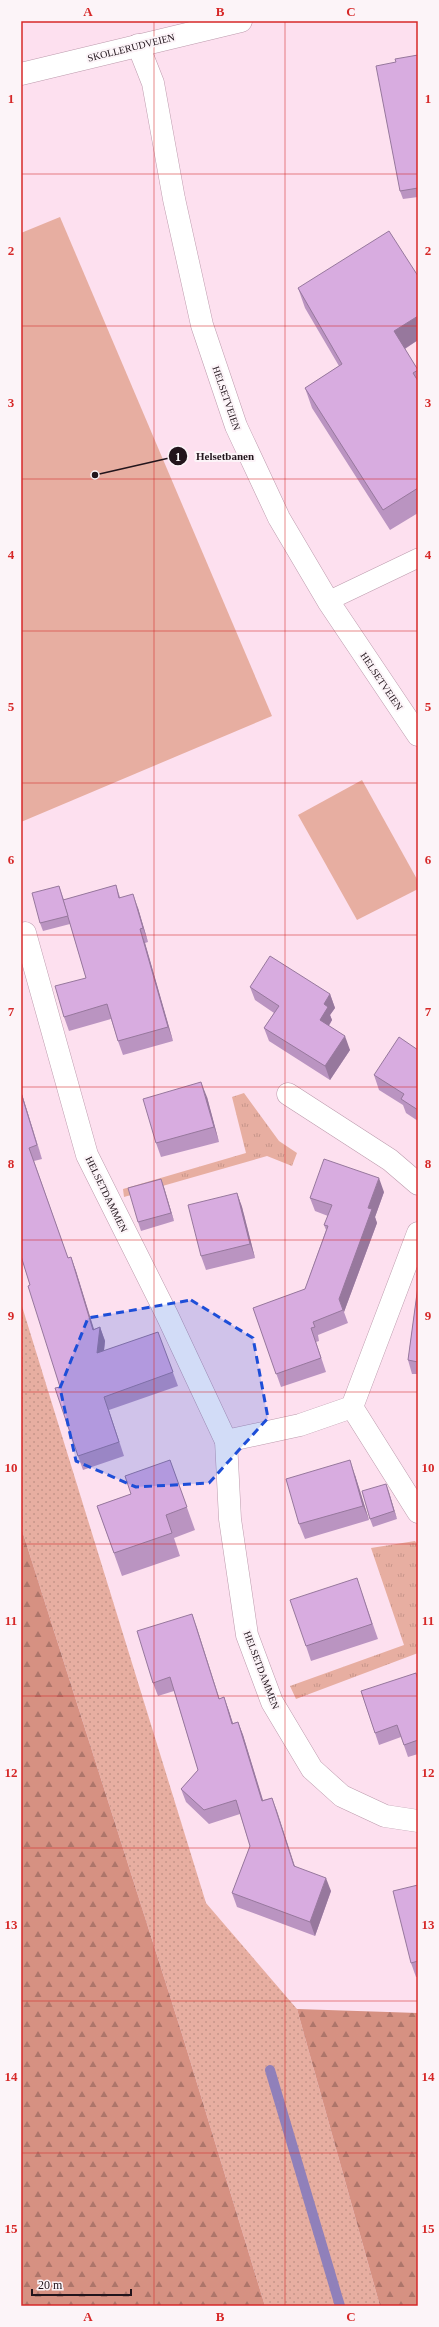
<svg xmlns="http://www.w3.org/2000/svg" width="439" height="2327" viewBox="0 0 439 2327" font-family="Georgia,serif">
<defs>
<pattern id="grass-dots" width="8" height="8" patternUnits="userSpaceOnUse"><rect width="8" height="8" fill="#e7aea1"/><path d="M2 2h.1M6 6h.1" fill="none" stroke="#c6958a" stroke-width="1.8" stroke-linecap="round"/></pattern>
<pattern id="forest-firs" width="22" height="20" patternUnits="userSpaceOnUse"><rect width="22" height="20" fill="#d69182"/><path d="M5 1l3.5 6h-7zM16 11l3.5 6h-7z" fill="#ad756a"/></pattern>
<pattern id="park-tufts" width="24" height="20" patternUnits="userSpaceOnUse"><rect width="24" height="20" fill="#e7aea1"/><path d="M3 7l-1-3M5 7V3M7 7l1-3M15 17l-1-3M17 17v-4M19 17l1-3" fill="none" stroke="#c6958a"/></pattern>
</defs>
<rect width="100%" height="100%" fill="#fde0ef"/>
<path fill="url(#grass-dots)" d="M21,1303L206,1903L297,2009L380,2306H265L182,2034L21,1527Z"/>
<g fill="url(#forest-firs)">
<path d="M21,1527L182,2034L265,2306H21Z"/>
<path d="M297,2009L418,2013V2306H380Z"/>
</g>
<g fill="url(#park-tufts)">
<path d="M244,1093L279,1141L297,1153L292,1166L267,1156L124,1197L123,1189L246,1153L232,1097Z"/>
<path d="M415,1541L418,1545V1653L296,1699L290,1686L404,1645L371,1548Z"/>
</g>
<g fill="#e7aea1">
<path d="M60,217L272,716L21,822V233Z"/>
<path d="M362,780L418,881V889L357,920L298,815Z"/>
</g>
<g fill="none" stroke-linecap="round" stroke-linejoin="round">
<path stroke="#9080ba" stroke-width="10" d="M270,2070L340,2306"/>
<defs>
<path id="service" d="M328,601L418,558"/>
<g id="minor">
<path d="M138,45L153,83L174,199L202,325L236,426L279,518L328,601L418,735"/>
<path d="M25,933L87,1155L167,1315L226,1441L230,1519L247,1635L272,1702L312,1769L342,1796L385,1816L418,1821"/>
<path d="M288,1094L390,1160L418,1184"/>
<path d="M352,1407L418,1512"/>
<path d="M226,1441L300,1425L352,1407L418,1233"/>
</g>
<path id="tertiary" d="M21,74L241,21"/>
</defs>
<use href="#service" stroke="#bd9bad" stroke-width="20"/>
<use href="#minor" stroke="#bd9bad" stroke-width="23"/>
<use href="#tertiary" stroke="#bd9bad" stroke-width="23"/>
<use href="#service" stroke="#fff" stroke-width="19"/>
<use href="#minor" stroke="#fff" stroke-width="22"/>
<use href="#tertiary" stroke="#fff" stroke-width="22"/>
</g>
<g fill="#ba94c1">
<path d="M418,55V197L403,199L400,191L396,62Z"/>
<path d="M418,276V340L405,349L418,371V513L390,530L312,408L305,388L339,366L305,308L298,288Z"/>
<path d="M116,885L120,897L138,908L148,942L145,943L173,1041L123,1055L118,1041L111,1019L69,1031L64,1017L86,978L70,924L43,931L40,923L59,886L64,900Z"/>
<path d="M250,987L330,994L335,1008L330,1015L332,1020L329,1026L350,1050L330,1080L269,1041L264,1028L274,1013L255,1000Z"/>
<path d="M418,1050V1121L406,1113L403,1105L379,1090L374,1075Z"/>
<path d="M21,1091L42,1159L34,1161L68,1258L71,1257L76,1271L94,1329L100,1327L105,1341L104,1351L158,1332L178,1386L109,1410L124,1456L83,1470L78,1456L60,1387L30,1285L21,1256Z"/>
<path d="M207,1097L219,1142L161,1157L156,1143Z"/>
<path d="M161,1179L174,1221L141,1231L138,1222Z"/>
<path d="M384,1192L375,1217L377,1223L344,1312L348,1323L318,1335L319,1341L316,1342L326,1372L281,1387L253,1308L305,1289L326,1230L324,1225L328,1216L315,1211L310,1198Z"/>
<path d="M237,1193L242,1207L255,1258L206,1270L201,1256Z"/>
<path d="M418,1286V1374H412L408,1360Z"/>
<path d="M170,1460L195,1530L174,1538L180,1556L122,1576L97,1506L131,1494Z"/>
<path d="M355,1475L369,1520L305,1539L299,1524Z"/>
<path d="M386,1484L397,1519L373,1527L370,1519Z"/>
<path d="M362,1593L378,1639L311,1661L306,1646Z"/>
<path d="M192,1614L219,1699L224,1697L233,1723L238,1722L243,1735L263,1800L272,1798L294,1866L331,1891L315,1936L237,1907L232,1893L250,1846L240,1814L209,1824L186,1802L181,1789L198,1770L174,1691L158,1696L153,1683Z"/>
<path d="M418,1679V1754L408,1757L401,1737L379,1745L361,1691Z"/>
<path d="M418,1885V1977H416L411,1963Z"/>
</g>
<g fill="#97789d">
<path d="M418,316V340L401,351L394,331Z"/>
<path d="M133,894L138,908L148,942L143,928Z"/>
<path d="M140,929L145,943L173,1041L168,1027Z"/>
<path d="M330,994L335,1008L330,1015L332,1020L324,1033L320,1020L324,1004Z"/>
<path d="M345,1036L350,1050L330,1080L325,1066Z"/>
<path d="M201,1082L207,1097L219,1142L214,1127Z"/>
<path d="M21,1091L42,1159L21,1093Z"/>
<path d="M379,1178L384,1192L375,1217L377,1223L344,1312L339,1299L368,1208Z"/>
<path d="M161,1179L164,1187L174,1221L171,1213Z"/>
<path d="M237,1193L242,1207L255,1258L250,1244Z"/>
<path d="M71,1257L76,1271L98,1343L93,1330Z"/>
<path d="M100,1327L105,1341L102,1367L97,1353Z"/>
<path d="M350,1460L355,1475L369,1520L363,1506Z"/>
<path d="M386,1484L389,1492L397,1519L394,1511Z"/>
<path d="M192,1614L197,1628L224,1713L219,1699Z"/>
<path d="M224,1697L229,1711L237,1737L232,1724Z"/>
<path d="M238,1722L243,1735L267,1814L262,1801Z"/>
<path d="M272,1798L277,1811L299,1879L294,1866Z"/>
<path d="M326,1878L331,1891L315,1936L310,1922Z"/>
</g>
<g fill="#d8ace0" stroke="#97789d">
<path d="M418,55V188L400,191L376,66L396,62L395,59Z"/>
<path d="M389,231L418,276V316L394,331L418,370L413,373L418,381V488L383,510L305,388L342,364L298,288Z"/>
<path d="M116,885L119,898L133,894L143,928L140,929L168,1027L118,1041L107,1004L64,1017L55,986L86,978L63,900Z"/>
<path d="M59,886L68,916L40,923L32,893Z"/>
<path d="M270,956L330,994L324,1004L328,1007L320,1020L345,1036L325,1066L264,1028L279,1006L250,987Z"/>
<path d="M399,1037L418,1050V1110L401,1099L404,1094L374,1075Z"/>
<path d="M201,1082L214,1127L156,1143L143,1099Z"/>
<path d="M21,1093L37,1145L29,1148L68,1258L71,1257L93,1330L100,1327L97,1353L158,1332L173,1372L104,1397L119,1442L78,1456L55,1388L60,1387L28,1286L30,1285L21,1256Z"/>
<path d="M324,1159L379,1178L368,1208L372,1209L339,1299L343,1310L313,1322L315,1327L311,1328L321,1358L276,1374L253,1308L305,1289L328,1226L324,1225L332,1205L310,1198Z"/>
<path d="M161,1179L171,1213L138,1222L128,1188Z"/>
<path d="M237,1193L250,1244L201,1256L188,1205Z"/>
<path d="M418,1286V1362L408,1360Z"/>
<path d="M170,1460L187,1507L166,1515L172,1533L114,1553L97,1506L131,1494L125,1476Z"/>
<path d="M350,1460L363,1506L299,1524L286,1479Z"/>
<path d="M386,1484L394,1511L370,1519L362,1491Z"/>
<path d="M357,1578L372,1624L306,1646L290,1600Z"/>
<path d="M192,1614L219,1699L224,1697L232,1724L238,1722L262,1801L272,1798L294,1866L326,1878L310,1922L232,1893L250,1846L236,1800L204,1810L181,1789L198,1770L170,1677L153,1683L137,1631Z"/>
<path d="M416,1673L418,1680V1740L404,1745L397,1725L375,1733L361,1691Z"/>
<path d="M418,1885V1961L411,1963L393,1891Z"/>
</g>
<path fill="#1d4ed8" fill-opacity="0.2" stroke="#1d4ed8" stroke-width="3" stroke-dasharray="8 5" stroke-linejoin="round" d="M191,1300L253,1338L268,1418L209,1483L136,1487L76,1461L60,1388L88,1318Z"/>
<path fill="none" stroke="#d62828" stroke-width="1" stroke-opacity="0.55" d="M154,21V2306M285,21V2306M21,174H418M21,326H418M21,479H418M21,631H418M21,783H418M21,935H418M21,1087H418M21,1240H418M21,1392H418M21,1544H418M21,1696H418M21,1848H418M21,2001H418M21,2153H418"/>
<g text-anchor="middle" stroke-width="4" stroke-linejoin="round" paint-order="stroke">
<g font-size="10" fill="#22151c" stroke="#fcf4f8">
<text transform="translate(131 47) rotate(-14)" y="4">SKOLLERUDVEIEN</text>
<text transform="translate(227 398) rotate(71)" y="4">HELSETVEIEN</text>
<text transform="translate(382 681) rotate(56)" y="4">HELSETVEIEN</text>
<text transform="translate(107 1194) rotate(64)" y="4">HELSETDAMMEN</text>
<text transform="translate(262 1670) rotate(69)" y="4">HELSETDAMMEN</text>
</g>
</g>
<path fill="none" stroke="#22151c" stroke-width="1.5" d="M95 475L178 456"/>
<g fill="#22151c" stroke="#fcf4f8" stroke-width="1.5">
<circle cx="95" cy="475" r="4"/>
<circle cx="178" cy="456" r="10"/>
</g>
<g font-size="12" text-anchor="middle" font-weight="bold" fill="#fff">
<text x="178" y="461">1</text>
</g>
<g font-size="11" text-anchor="middle" font-weight="bold" fill="#22151c" stroke="#fcf4f8" stroke-width="4" stroke-linejoin="round" paint-order="stroke">
<text x="225" y="460">Helsetbanen</text>
</g>
<rect width="439" height="2327" fill="none" stroke="#fcf4f8" stroke-width="44"/>
<path d="M32 2289v6h99v-6" fill="none" stroke="#22151c" stroke-width="2"/>
<text x="38" y="2289" font-size="12" fill="#22151c" stroke="#fcf4f8" stroke-width="3" paint-order="stroke">20 m</text>
<rect x="22" y="22" width="395" height="2283" fill="none" stroke="#d62828" stroke-width="1.5"/>
<g font-size="13" text-anchor="middle" font-weight="bold" fill="#d62828">
<text x="88" y="16">A</text>
<text x="220" y="16">B</text>
<text x="351" y="16">C</text>
<text x="11" y="103">1</text>
<text x="428" y="103">1</text>
<text x="11" y="255">2</text>
<text x="428" y="255">2</text>
<text x="11" y="407">3</text>
<text x="428" y="407">3</text>
<text x="11" y="559">4</text>
<text x="428" y="559">4</text>
<text x="11" y="711">5</text>
<text x="428" y="711">5</text>
<text x="11" y="864">6</text>
<text x="428" y="864">6</text>
<text x="11" y="1016">7</text>
<text x="428" y="1016">7</text>
<text x="11" y="1168">8</text>
<text x="428" y="1168">8</text>
<text x="11" y="1320">9</text>
<text x="428" y="1320">9</text>
<text x="11" y="1472">10</text>
<text x="428" y="1472">10</text>
<text x="11" y="1625">11</text>
<text x="428" y="1625">11</text>
<text x="11" y="1777">12</text>
<text x="428" y="1777">12</text>
<text x="11" y="1929">13</text>
<text x="428" y="1929">13</text>
<text x="11" y="2081">14</text>
<text x="428" y="2081">14</text>
<text x="11" y="2233">15</text>
<text x="428" y="2233">15</text>
<text x="88" y="2321">A</text>
<text x="220" y="2321">B</text>
<text x="351" y="2321">C</text>
</g>
</svg>
